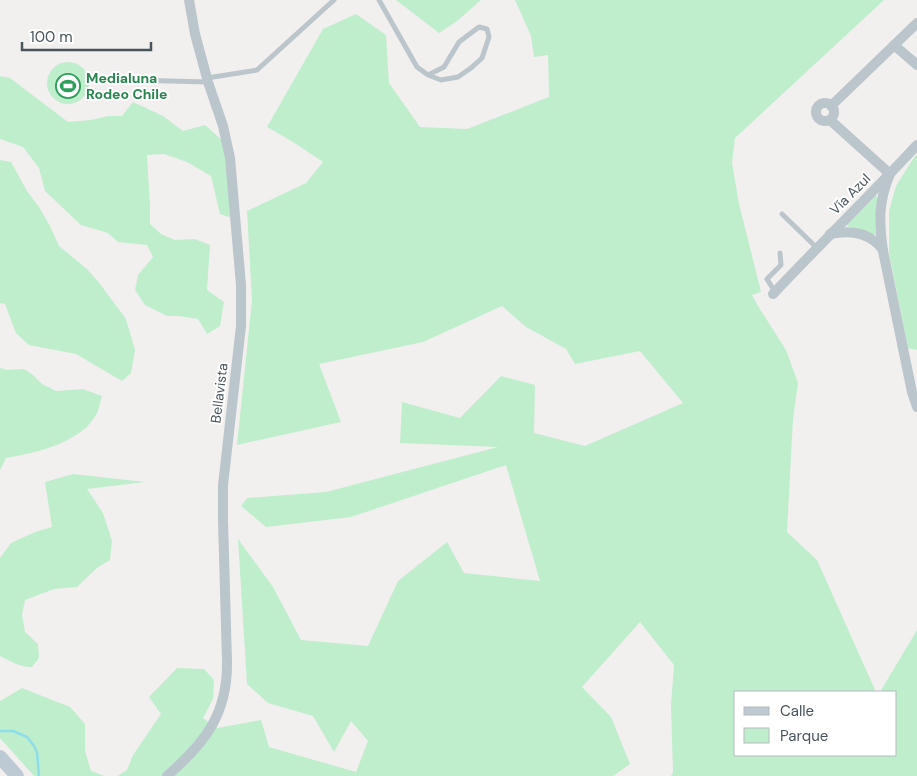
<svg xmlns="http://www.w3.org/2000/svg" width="917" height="776" viewBox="0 0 917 776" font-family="'DM Sans',sans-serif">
<rect width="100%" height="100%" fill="#f2efef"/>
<g fill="#bfeecd">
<path d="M396,0H481L457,21L439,33Z"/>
<path d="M515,0H884L735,138L732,163L739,204L761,292L752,295L758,306L786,350L798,383L793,419L787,532L817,560L876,692H736V755H896V692H880L917,630V776H671L673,772L671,705L674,665L640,622L582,687L611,717L630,764L613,776H117L127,770L133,755L161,714L149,697L177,668L204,669L214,680L213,699L203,718L217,728L261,720L269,747L356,772L368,741L351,721L334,752L313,716L268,703L247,684L238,539L273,587L301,640L368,646L398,581L447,542L464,573L540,581L506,465L351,517L266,527L241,506L247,498L326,492L498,447L400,443L402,402L460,418L501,376L535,385L534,433L585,446L683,403L640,351L575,364L566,349L526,327L502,306L423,342L319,364L341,422L237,445L252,300L247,211L306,183L323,162L293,142L267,127L323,29L356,14L386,35L389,83L420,127L467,129L549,97L548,55L534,57L531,36Z"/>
<circle cx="68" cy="83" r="21"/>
<path d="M0,76L10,78L68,122L91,120L108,116H122L133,102L163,116L183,131L205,125L223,141L232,218L220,214L211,176L187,162L164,154L147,155L150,206V224L161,234L175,240L195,239L210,245L207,290L224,302L220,326L207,334L198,319L179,316H167L145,305L135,290L138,275L153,257L147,245L118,242L108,233L81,225L45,191L39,168L23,147L0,139Z"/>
<path d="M917,154V350L908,348L889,253V211L896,186L913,159Z"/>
<path d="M0,160L11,162L27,191L39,207L50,226L59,246L87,269L100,284L126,319L135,350L131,373L122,381L76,354L29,345L16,333L5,304L0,303Z"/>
<path d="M876,195L878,198L875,220L876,234L874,235L847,226V224Z"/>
<path d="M0,368L8,370L24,369L33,375L42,384L56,391L83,389L102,396C100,402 99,410 96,415C80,443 36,453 6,458L0,470Z"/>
<path d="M73,474L145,482L87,489L103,513L112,541L110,560L97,568L77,587L54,589L25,600L22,614L25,632L38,644L39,658L32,667C18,667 13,662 0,656V558L11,543L35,532L52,527L45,482Z"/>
<path d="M22,688L70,707L85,724V751L91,771L105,776H34L0,738V701Z"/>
</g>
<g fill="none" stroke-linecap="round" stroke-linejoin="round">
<path stroke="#8ddeea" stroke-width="2.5" d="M0,731H13L27,737L34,746L37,752L39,776"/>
<g stroke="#bbc5cc" stroke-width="5">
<path d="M379,0L417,67L428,75L441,80L458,77L471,68L482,58L489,37L487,29L479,27L459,42L444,67L428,75"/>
<path d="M207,78L257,70L334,0"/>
<path d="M94,79L208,82"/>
<path d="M782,214L817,248"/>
<path d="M775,292L767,279L781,265L780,253"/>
</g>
<g stroke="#bbc5cc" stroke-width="10">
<path d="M894,45L917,65"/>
<circle cx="825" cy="112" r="9"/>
<path d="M831,106L917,23"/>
<path d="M830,120L890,174"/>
<path d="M890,174C878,202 879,223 883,251L912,392L917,407"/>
<path d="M830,234C850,230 870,232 883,250"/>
<path d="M773,294C820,244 870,196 917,145"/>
<path d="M167,776C205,743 228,714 227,661L223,520V485L241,326V285L230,158L223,126L208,82L195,34L189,0"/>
</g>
<path stroke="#bdc9d3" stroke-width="14" d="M0,757L17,776"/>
</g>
<defs>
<symbol id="stadium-ring" viewBox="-11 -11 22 22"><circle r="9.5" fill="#fff" stroke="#2e9e5b" stroke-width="1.5"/><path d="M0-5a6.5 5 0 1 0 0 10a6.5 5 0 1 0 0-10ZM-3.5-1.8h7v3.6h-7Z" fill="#2e9e5b"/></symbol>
</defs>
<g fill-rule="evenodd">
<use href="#stadium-ring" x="54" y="72" width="28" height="28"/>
</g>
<g text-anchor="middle" stroke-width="4" stroke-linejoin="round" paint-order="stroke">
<g font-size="14" font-weight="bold" fill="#27864d" stroke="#fff" text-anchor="start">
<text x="86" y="83">Medialuna<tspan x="86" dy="16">Rodeo Chile</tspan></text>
</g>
<g font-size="14" fill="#48545c" stroke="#fff">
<text transform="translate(850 194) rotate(-45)" y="5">Vía Azul</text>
<text transform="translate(219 393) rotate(-83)" y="5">Bellavista</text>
</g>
</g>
<rect x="734" y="691" width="162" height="65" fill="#ffffff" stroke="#b6bbbe"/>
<rect x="744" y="707" width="25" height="8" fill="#bdc9d3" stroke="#b6bbbe"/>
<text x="780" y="716" font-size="15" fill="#48545c">Calle</text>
<rect x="744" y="728" width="25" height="15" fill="#bfeecd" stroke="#b6bbbe"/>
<text x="780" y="741" font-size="15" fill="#48545c">Parque</text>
<path d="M22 42v8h129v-8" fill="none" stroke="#48545c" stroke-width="2.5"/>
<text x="30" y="42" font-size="15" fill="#48545c" stroke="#ffffff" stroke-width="4" paint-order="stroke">100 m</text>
</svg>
